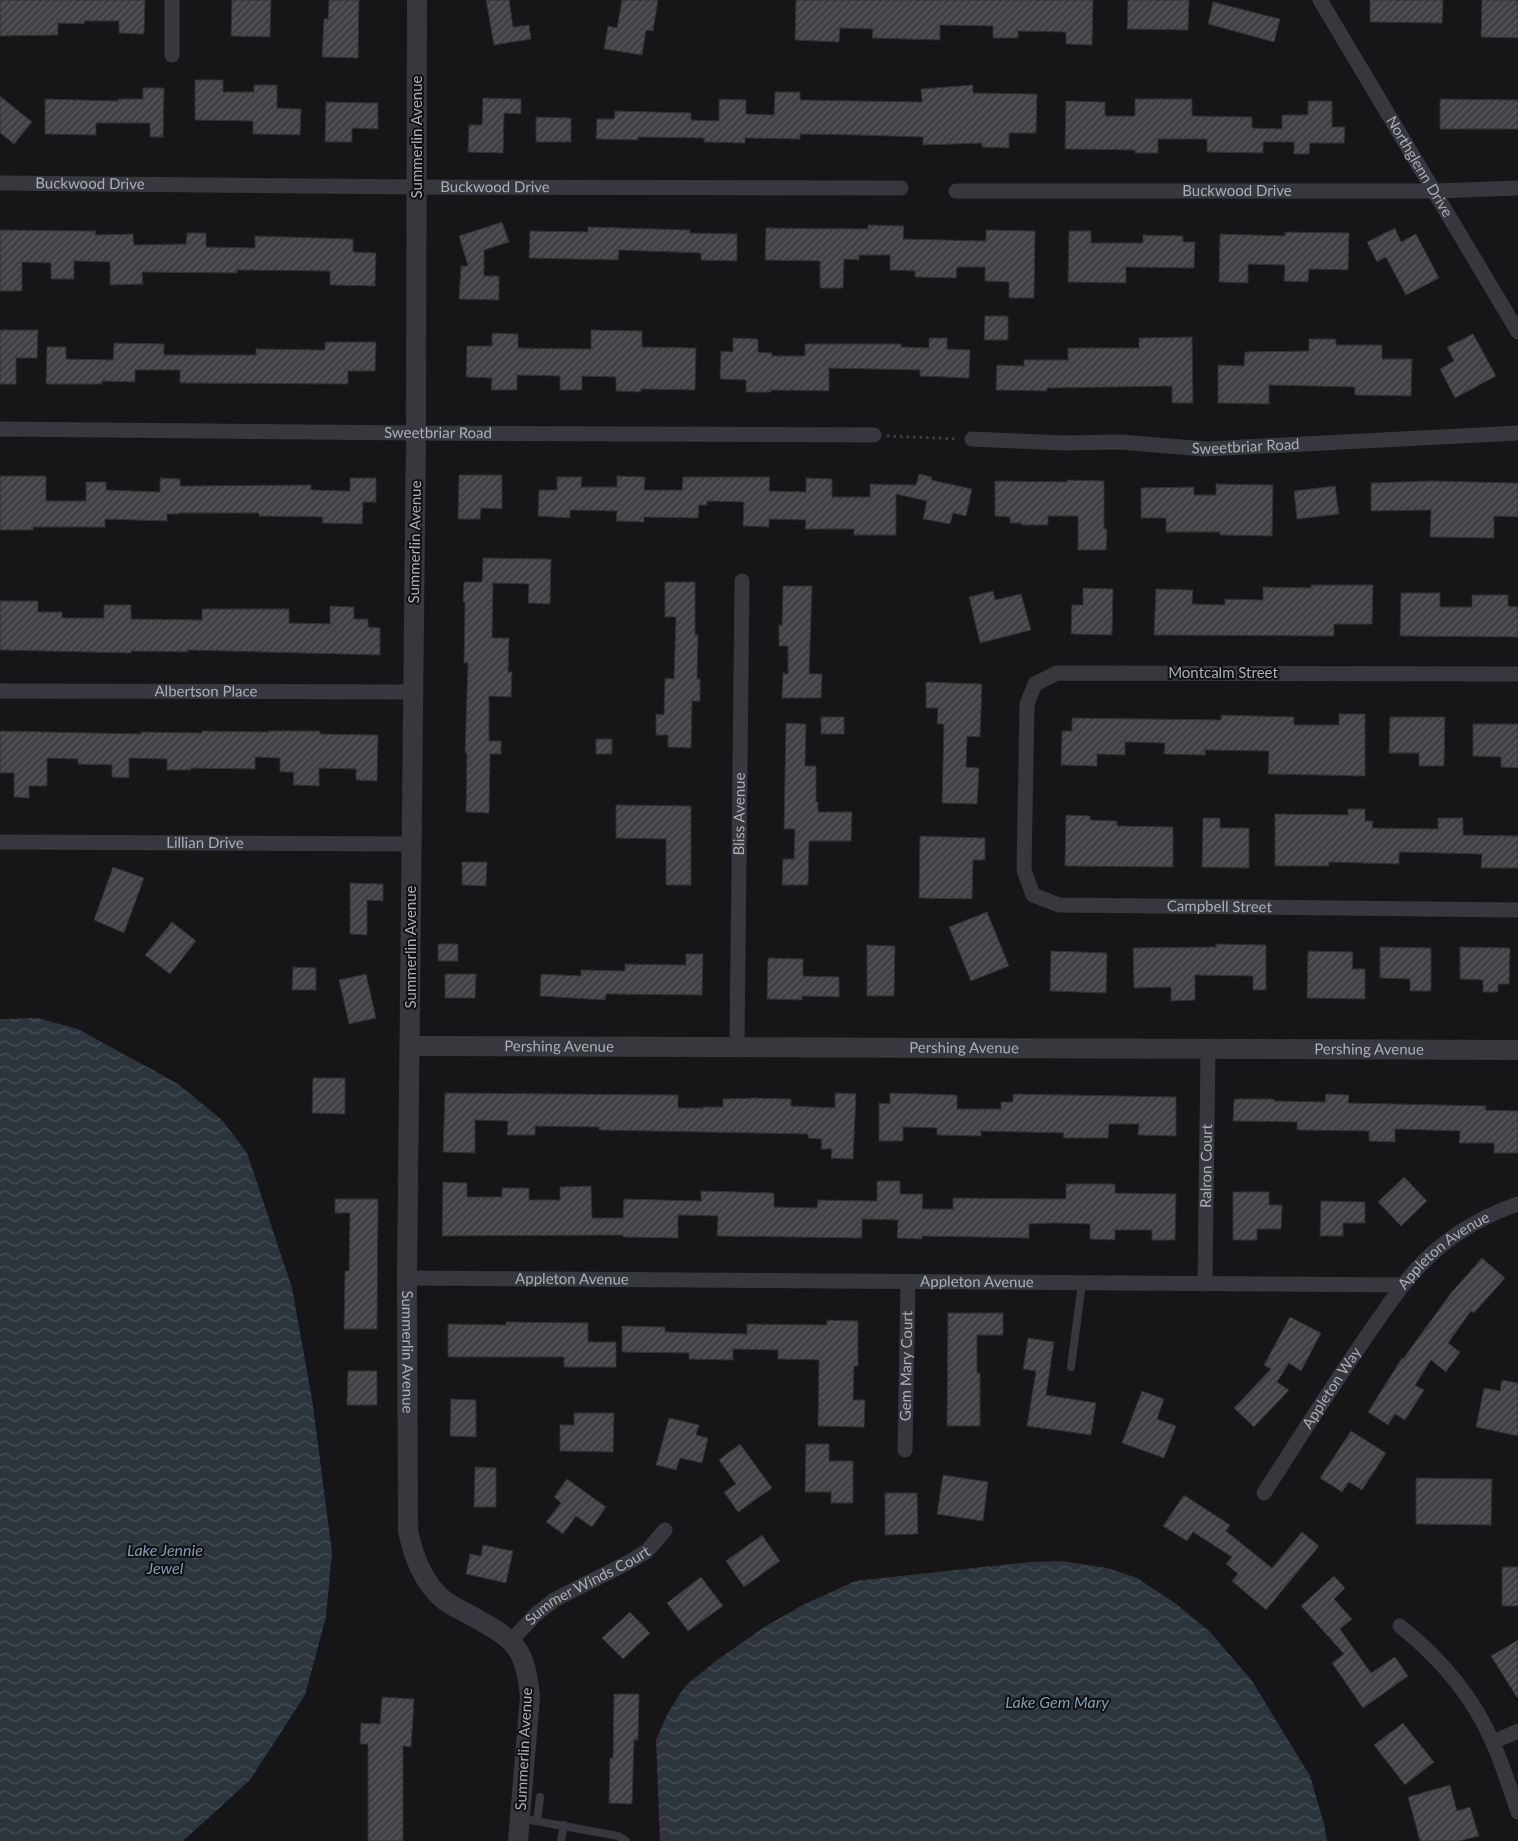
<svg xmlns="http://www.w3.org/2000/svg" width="1518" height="1841" viewBox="0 0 1518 1841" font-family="Lato,sans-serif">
<defs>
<pattern id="water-waves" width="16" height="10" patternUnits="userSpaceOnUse" patternTransform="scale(1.25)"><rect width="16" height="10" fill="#2c353c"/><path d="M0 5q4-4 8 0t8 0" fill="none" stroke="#485056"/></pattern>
<pattern id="building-hatch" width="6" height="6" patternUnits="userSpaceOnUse" patternTransform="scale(1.25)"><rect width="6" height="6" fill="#404145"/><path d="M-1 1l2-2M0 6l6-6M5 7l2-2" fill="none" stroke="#595a5e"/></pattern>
</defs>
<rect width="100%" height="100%" fill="#161618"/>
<g fill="url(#water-waves)">
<path d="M38,1018L78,1029L178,1084L222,1120L247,1153L292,1288L312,1399L332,1552L326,1617L305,1695L250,1780L183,1841H0V1019Z"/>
<path d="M1061,1561L1107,1568L1137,1578L1175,1603L1210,1632L1252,1681L1310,1776L1324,1824L1327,1841H660L656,1740L668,1713L685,1686L717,1660L766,1626L805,1604L855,1581L1030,1562Z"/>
</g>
<g fill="url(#building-hatch)" stroke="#303034">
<path d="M0,0H145L144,34L119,33V21H84V24L58,23V35L0,36Z"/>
<path d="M232,0H271L270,37L231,36Z"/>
<path d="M329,0H359L358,58L322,57L324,19H328Z"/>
<path d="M486,0H509L513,27L529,25L531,39L494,45Z"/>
<path d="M622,0H658L653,31L646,30L642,55L604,49L608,26L617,28Z"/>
<path d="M796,0H1093L1092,45L1066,44V32L1018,31V38H993V26L940,25V40L872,38L873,29L840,28L839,42L795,40Z"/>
<path d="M1128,0H1189L1188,30L1127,29Z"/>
<path d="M1370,0H1443L1442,23L1370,22Z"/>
<path d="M1482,0H1518V38L1481,37Z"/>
<path d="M1213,2L1280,19L1274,42L1208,24Z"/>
<path d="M195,80H223V92H254V85H277V108L301,109L300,135L253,134V121L195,120Z"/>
<path d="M973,85V93L1037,94L1036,133H1009V148L982,147V143L923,145V137L857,135L800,134V139L745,138V143L704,142V138L638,137V140L596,139L597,119H614L615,111L691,113V120L719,121V99L746,100V114L774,115L775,92H800V100L922,102L921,89Z"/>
<path d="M143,88H164L163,137H150V123H96V135L45,134V99L118,101V99H143Z"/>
<path d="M0,96L32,122L14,144L0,133Z"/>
<path d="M483,98L521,99V114L504,113L503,153L468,152L469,125H482Z"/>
<path d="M1135,99H1192V116L1252,117V128L1282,129V115H1308V101H1332V127H1345L1344,143H1310L1309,154H1294V142H1263V153L1207,152V139H1158V153H1135V150L1065,149L1066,101L1105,102V116H1135Z"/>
<path d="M1440,99L1518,100V129H1440Z"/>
<path d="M326,102L378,103V129L352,128V142H325Z"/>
<path d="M536,117L571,118V142H536Z"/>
<path d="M502,222L509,242L484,250V276H499V300L459,299L461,266H468L459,236Z"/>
<path d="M868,225L904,226L903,239L986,241V230L1035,231L1034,298H1009V282L985,281V267H957L956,278L915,277V271L890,270V255H859V260L844,259L843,288H820V261L765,260L766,228L868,229Z"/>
<path d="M588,227L690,230V233L737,234V261L701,260V253L619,250L618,260L529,258L530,231L588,232Z"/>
<path d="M1395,228L1401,242L1416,234L1439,278L1406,295L1386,257L1377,262L1367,242Z"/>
<path d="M0,230L96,231L95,235L133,234L134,245L186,244L187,233H206V247L255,248V236L353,239V252L376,253L375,286L330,285V271L237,270V273L142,272L143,284L110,285V262L74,261V279H51V263L22,262V291H0Z"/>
<path d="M1069,231H1091V243H1143V235L1183,236V242H1195L1194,268L1126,267V283L1068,282Z"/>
<path d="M1285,232L1349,233L1348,270L1309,269L1308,282L1284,281L1285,265L1248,264V283L1219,282L1220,234L1285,236Z"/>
<path d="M985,316H1008V340H984Z"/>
<path d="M0,330H38L37,358H16V384H0Z"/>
<path d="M591,330L642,331V347L696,348L695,390L641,389V392L616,391V377L582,376V390H560V376L517,375V390H491L492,378L466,377L467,346H492V333L518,334V348L591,349Z"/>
<path d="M1473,334L1496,376L1455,398L1440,369L1454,361L1447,347Z"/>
<path d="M1192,337L1193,403H1172V386L1047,388V391L996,390L997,365L1024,366V360H1068V348H1139V338Z"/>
<path d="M733,338L758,339V352L772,353V356H805V344H901V347L929,348V338H947V349L970,350L969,378L920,376V370L829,368V391L771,390V392H746V380L720,379L721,351L733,352Z"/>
<path d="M1309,339H1336V345H1382V359H1412L1411,396L1355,395V387L1269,385V404L1218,403V365L1244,366L1245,352L1309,351Z"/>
<path d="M325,342H376L375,371H348V384L180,383V370H135V382L102,381V384H46L47,347H66V359L113,360L114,343L164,344V355H256V349L325,350Z"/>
<path d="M919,474L932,477L931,480L972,489L966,516L953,513L950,524L923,519L927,501L896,494V535H854V529H805L806,520L769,519V527L743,526L744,502L707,501V505H699L698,518L644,517V522L616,521L617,511L570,510V518L538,516L539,490H557V477H582L581,487H617V476L645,477L644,490H682L683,477H770L769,491L806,492V478L832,479V497H870V484L916,485Z"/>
<path d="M459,475H502V509L481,508L480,519H458Z"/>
<path d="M0,476H46V501H86V482H106V490L160,492V478L180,479V486L311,485V490L350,491V478H376V502H363L362,524L322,523L323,517L259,516V513H179V514H167V521L105,519V527H33V530H0Z"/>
<path d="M1067,480L1104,481V529H1107L1106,550H1078V516H1048V525H1021V523H1010V517L995,516V481L1067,482Z"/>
<path d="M1431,481L1518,483V517L1494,516V538L1430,537L1431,510L1371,511V483Z"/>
<path d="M1216,484L1273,485L1272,536L1220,535V532H1166V518H1141V488L1194,487V495H1216Z"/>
<path d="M1335,486L1339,514L1297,519L1294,491Z"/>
<path d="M483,558L551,559L550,604L528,603L529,584L493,583L492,638H509L508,672H512L511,697L489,696V741H501V754H490L489,813L466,812L467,753H465L468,663H464L465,602H463L464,582H482Z"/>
<path d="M665,582H695V635H698L697,679H700V701H692L691,748L668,747V735H656V714L664,715L665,678L674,679L676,617H665Z"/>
<path d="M1311,585H1373L1372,624H1334V636L1154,635L1156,589L1193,590L1192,604L1225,605V599L1263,600V587L1311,588Z"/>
<path d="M783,586H812L809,674H822L821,698H782L783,673L788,674V646H779V625H782Z"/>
<path d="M1083,588L1113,589L1112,635L1071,634L1072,605H1083Z"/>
<path d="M993,591L995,600L1021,594L1031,630L980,643L969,597Z"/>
<path d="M1401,593H1440V607H1472V595H1508V606L1518,607V637L1400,636Z"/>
<path d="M0,601H38V612H62V618H104V605H131V619L202,620V609H289V623L330,624V606L354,607V619H368V627L380,628V655L188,650V652L131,651V653L0,650Z"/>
<path d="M926,682L982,684L980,737L967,736L966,767L979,768L977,804L942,803L944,724H937L938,708H926Z"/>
<path d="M1339,714H1365V776L1268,774L1269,751L1205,750V755L1164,754L1165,743L1125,742V755L1097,754V766L1061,765L1062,731H1072V718L1221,720V715L1294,717V725H1339Z"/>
<rect x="821" y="717" width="23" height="17"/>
<path d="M1390,717H1445L1444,766H1419V753H1389Z"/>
<path d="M786,723L806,724L805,766H816V802H818V812H852L851,841H809L808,885H782L783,859H794L795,829H784Z"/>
<path d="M1473,724H1518V768L1501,767V757L1473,756Z"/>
<path d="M0,731L141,734V732L202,733V731L268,732V731H320V734L378,735L377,781L356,780V769L319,768V786L293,785L294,772H280V758L255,757V769L191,768V770H167V759L129,758V778L112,777V765L78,764V759L47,758V786H29V798L14,797V773H0Z"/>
<rect x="596" y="739" width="16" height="15"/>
<path d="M616,805L691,806V885H666V839L616,838Z"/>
<path d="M1348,809H1365V821H1373L1372,828L1438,829V818H1463V835L1518,836V868H1481L1482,854L1399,852V864L1329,862V866H1275V814L1348,815Z"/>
<path d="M1066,815L1090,816V820L1117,821V826L1173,827V867L1065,866Z"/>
<path d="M1203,818H1220V828H1249V868L1202,867Z"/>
<path d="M920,836L985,838V860H973L972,899L919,898Z"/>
<path d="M462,862H487L486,886L462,885Z"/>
<path d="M113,867L144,878L124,933L94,920Z"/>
<path d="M350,883L383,884V901L367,900V935L350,934Z"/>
<path d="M987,912L1009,966L971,981L949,927Z"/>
<path d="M172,922L196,941L170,974L145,955Z"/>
<rect x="438" y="944" width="20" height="17"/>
<path d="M1216,944L1266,945V990H1253V976L1195,975V1000L1171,1001V987L1134,988L1133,948L1216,947Z"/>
<path d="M867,945L895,946L894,996H867Z"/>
<path d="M1380,947L1431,948V991H1410V979L1380,978Z"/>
<path d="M1460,947L1510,948L1509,984H1498V992H1483V980L1460,979Z"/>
<path d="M1051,951L1107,953L1106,993L1050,991Z"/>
<path d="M1308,951L1353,952L1352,969H1365V999L1307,998Z"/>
<path d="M686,954H703L702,995L606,994L605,1000L540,996L541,974L581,976V970L625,971V964L686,965Z"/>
<path d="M768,958L803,959V976L839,977V997L802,996V1000L767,999Z"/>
<path d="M293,967L316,968V990H292Z"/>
<path d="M366,974L376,1018L349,1024L339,980Z"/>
<path d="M445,974H476L475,998H445Z"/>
<path d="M313,1078H345V1114L312,1113Z"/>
<path d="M445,1093L678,1095V1108H703V1107H723V1099L756,1098L791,1099V1106L835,1108V1093L856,1094L853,1159L831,1158L832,1149H821L822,1139L808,1138V1134L599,1130V1127L535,1126V1135H507L508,1121L475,1120V1153L443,1152Z"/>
<path d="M890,1093L957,1095V1109H1001V1102H1013V1094L1176,1097V1136L1138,1135L1139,1124H1109L1108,1138H1063L1064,1133L981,1131V1136L937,1135V1128L903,1127V1141H879V1103L890,1104Z"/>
<path d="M1326,1094L1349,1095L1348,1103L1486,1106L1485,1110L1518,1111V1153H1494V1143H1459L1460,1131L1395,1129V1142L1369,1141V1131L1297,1130V1122L1233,1121L1234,1099H1274V1101L1325,1102Z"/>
<path d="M1404,1177L1427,1201L1401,1226L1378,1202Z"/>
<path d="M877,1181H900V1194H923L922,1209H953V1198L1066,1199V1184H1115V1193L1176,1194L1175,1240H1152V1230H1115V1240L1090,1239V1224L1054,1223L1029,1224V1238L922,1236V1239L897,1238L898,1220L862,1219V1238L717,1236L718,1216L678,1215V1238L623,1237V1235L442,1236L443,1182L467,1183V1197H502V1188H529V1200H560V1187L591,1186L592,1218H623L624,1199L701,1201V1191L774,1193V1207L817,1208L818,1200L877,1201Z"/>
<path d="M1233,1192H1269V1205H1282L1281,1229H1257V1240H1233Z"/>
<path d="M335,1199H378L377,1329H344L345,1271H349L350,1213H335Z"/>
<path d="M1321,1201L1365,1202V1223H1343V1236H1320Z"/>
<path d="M1482,1258L1505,1278L1474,1313L1471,1311L1448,1343L1460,1352L1446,1372L1431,1360L1415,1385L1424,1390L1405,1420L1395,1414L1388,1425L1368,1412L1402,1358L1403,1359L1451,1293Z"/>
<path d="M948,1313H1003V1335H977V1373H980V1426H947Z"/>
<path d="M1290,1317L1321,1333L1301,1371L1289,1363L1277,1382L1289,1390L1254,1427L1234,1408L1271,1369L1264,1365Z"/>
<path d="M827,1320L858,1321V1366H854L853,1400H865L864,1427L818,1426L819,1360L778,1359V1350L733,1349V1360L689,1359V1353L622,1352V1326L665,1327V1332L747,1334V1324L827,1325Z"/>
<path d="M506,1322L588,1323V1342H616V1367H564V1357H448V1324L506,1325Z"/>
<path d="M1028,1338L1054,1342L1046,1395L1096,1403L1091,1435L1027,1426L1036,1371L1023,1369Z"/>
<path d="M348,1371H377V1405H347Z"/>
<path d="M1502,1380L1518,1383V1436L1476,1427L1484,1388L1500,1391Z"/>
<path d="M1142,1391L1164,1399L1157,1419L1176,1426L1164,1458L1122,1443Z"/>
<path d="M451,1399L476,1400V1437L450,1436Z"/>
<path d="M574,1413H614L613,1452L560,1451V1425H574Z"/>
<path d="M669,1418L699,1425L696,1435L708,1438L702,1463L680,1458L676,1470L656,1465Z"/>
<path d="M1351,1431L1386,1453L1362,1490L1349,1482L1342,1492L1320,1478Z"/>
<path d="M740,1444L772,1488L738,1512L724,1492L736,1484L719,1460Z"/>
<path d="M806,1444H829V1461H853V1503H831V1492H805Z"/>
<path d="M475,1467L496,1468V1507H474Z"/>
<path d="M943,1475L988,1482L983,1521L937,1514Z"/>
<path d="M1416,1478L1492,1479L1491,1525L1416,1524Z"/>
<path d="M567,1479L606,1507L592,1527L576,1516L563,1534L546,1522L561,1503L554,1497Z"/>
<path d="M885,1493H917L918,1534L885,1535Z"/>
<path d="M1184,1495L1230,1525L1226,1531L1272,1568L1302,1532L1319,1546L1266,1610L1232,1581L1238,1574L1226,1564L1232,1557L1193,1532L1187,1541L1163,1526Z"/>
<path d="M762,1535L780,1561L744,1587L726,1561Z"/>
<path d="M483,1545L513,1551L506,1583L466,1574L470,1554L481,1556Z"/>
<rect x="1502" y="1567" width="16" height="39"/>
<path d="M1334,1576L1345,1588L1334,1599L1352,1619L1340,1629L1371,1673L1395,1657L1408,1676L1363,1708L1332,1663L1344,1654L1301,1606Z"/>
<path d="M701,1577L723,1606L688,1631L667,1603Z"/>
<path d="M630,1612L650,1633L623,1659L602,1638Z"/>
<path d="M1518,1640V1699L1491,1656Z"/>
<path d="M614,1694H639L638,1740H634L632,1804L609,1803L610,1758H613Z"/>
<path d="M382,1697L414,1699L411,1747L403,1746V1841H368V1744H360L361,1723L380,1724Z"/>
<path d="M1403,1723L1434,1762L1405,1785L1374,1745Z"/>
<path d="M1450,1785L1457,1811L1470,1807L1479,1836L1459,1841H1420L1408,1797Z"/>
</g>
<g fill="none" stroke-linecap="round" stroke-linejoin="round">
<path stroke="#3d3f44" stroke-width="3" stroke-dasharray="2.5 4" stroke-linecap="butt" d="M887,436L958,439"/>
<g stroke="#37383d" stroke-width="8">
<path d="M1071,1367L1082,1283"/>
<path d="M520,1818L618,1836L626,1841"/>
<path d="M537,1821L540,1797"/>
<path d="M561,1841L564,1825"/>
</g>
<g stroke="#37383d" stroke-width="15">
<path id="s1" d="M1320,0L1518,332"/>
<path d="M172,55V0"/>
<path id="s2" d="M0,183L417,187L901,188"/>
<path id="s3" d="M956,191H1436L1518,188"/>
<path id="s4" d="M0,429L416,433L874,435"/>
<path id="s5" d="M972,439L1064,443L1120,442L1205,449L1518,433"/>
<path id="s6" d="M1518,674L1057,673L1035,684L1027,704L1024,870L1033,895L1059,905L1518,910"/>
<path id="s7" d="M0,691L413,692"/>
<path id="s8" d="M0,842L411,844"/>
<path id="s9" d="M737,1046L742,581"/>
<path id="s10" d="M407,1278L1402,1285"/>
<path id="s11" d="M1205,1284L1208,1049"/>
<path id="s12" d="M905,1450L908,1282"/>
<path id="s13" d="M1264,1493C1300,1437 1335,1381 1373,1327C1393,1298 1413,1268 1441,1246C1463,1228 1491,1213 1518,1204"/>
<path d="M1400,1626C1440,1658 1473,1696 1493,1743C1503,1765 1510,1789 1518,1812"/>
<path id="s14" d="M511,1641L536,1614L554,1600L629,1562L647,1551L665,1530"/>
<path d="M1493,1742L1518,1731"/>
</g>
<g stroke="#37383d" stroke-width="20">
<path id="s15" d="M417,0L416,433L407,1278L408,1531C414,1558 423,1583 445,1601C452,1606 461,1610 468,1614C513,1639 525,1644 530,1697L518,1841"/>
<path id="s16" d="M410,1046L1518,1050"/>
</g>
</g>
<g text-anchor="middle" stroke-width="4" stroke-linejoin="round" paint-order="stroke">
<g font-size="15" fill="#a8adb8" stroke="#111113">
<text transform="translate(417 137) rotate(-90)" y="5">Summerlin Avenue</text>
<text dy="5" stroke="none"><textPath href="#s1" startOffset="194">Northglenn Drive</textPath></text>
<text dy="5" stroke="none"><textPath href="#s2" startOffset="90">Buckwood Drive</textPath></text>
<text dy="5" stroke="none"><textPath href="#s2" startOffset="495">Buckwood Drive</textPath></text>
<text dy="5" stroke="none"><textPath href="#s3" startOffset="281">Buckwood Drive</textPath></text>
<text dy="5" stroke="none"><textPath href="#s4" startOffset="438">Sweetbriar Road</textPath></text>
<text dy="5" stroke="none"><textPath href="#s5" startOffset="274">Sweetbriar Road</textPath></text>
<text transform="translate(415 542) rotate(-89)" y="5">Summerlin Avenue</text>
<text x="1223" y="678">Montcalm Street</text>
<text dy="5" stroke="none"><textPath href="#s7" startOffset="206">Albertson Place</textPath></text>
<text dy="5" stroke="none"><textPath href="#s9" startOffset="232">Bliss Avenue</textPath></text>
<text dy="5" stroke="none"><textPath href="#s8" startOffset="205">Lillian Drive</textPath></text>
<text dy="5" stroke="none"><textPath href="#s6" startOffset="888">Campbell Street</textPath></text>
<text transform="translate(411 947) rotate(-90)" y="5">Summerlin Avenue</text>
<text dy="5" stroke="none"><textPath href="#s16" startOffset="149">Pershing Avenue</textPath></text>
<text dy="5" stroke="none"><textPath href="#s16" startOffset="554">Pershing Avenue</textPath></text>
<text dy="5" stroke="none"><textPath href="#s16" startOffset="959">Pershing Avenue</textPath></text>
<text dy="5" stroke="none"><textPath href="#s11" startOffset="118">Ralron Court</textPath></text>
<text dy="5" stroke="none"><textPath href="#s13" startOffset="304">Appleton Avenue</textPath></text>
<text dy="5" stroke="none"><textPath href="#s10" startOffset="165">Appleton Avenue</textPath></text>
<text dy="5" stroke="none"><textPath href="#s10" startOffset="570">Appleton Avenue</textPath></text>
<text dy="5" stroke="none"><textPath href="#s15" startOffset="1352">Summerlin Avenue</textPath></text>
<text dy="5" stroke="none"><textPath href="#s12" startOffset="84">Gem Mary Court</textPath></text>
<text dy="5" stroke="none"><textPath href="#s13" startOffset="125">Appleton Way</textPath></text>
<text dy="5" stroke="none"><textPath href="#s14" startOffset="96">Summer Winds Court</textPath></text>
<text transform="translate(524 1749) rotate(-87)" y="5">Summerlin Avenue</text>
</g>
<g font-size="16" font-style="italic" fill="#7f9bb3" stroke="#111113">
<text x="165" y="1556">Lake Jennie<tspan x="165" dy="18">Jewel</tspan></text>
<text x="1057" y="1708">Lake Gem Mary</text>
</g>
</g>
</svg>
